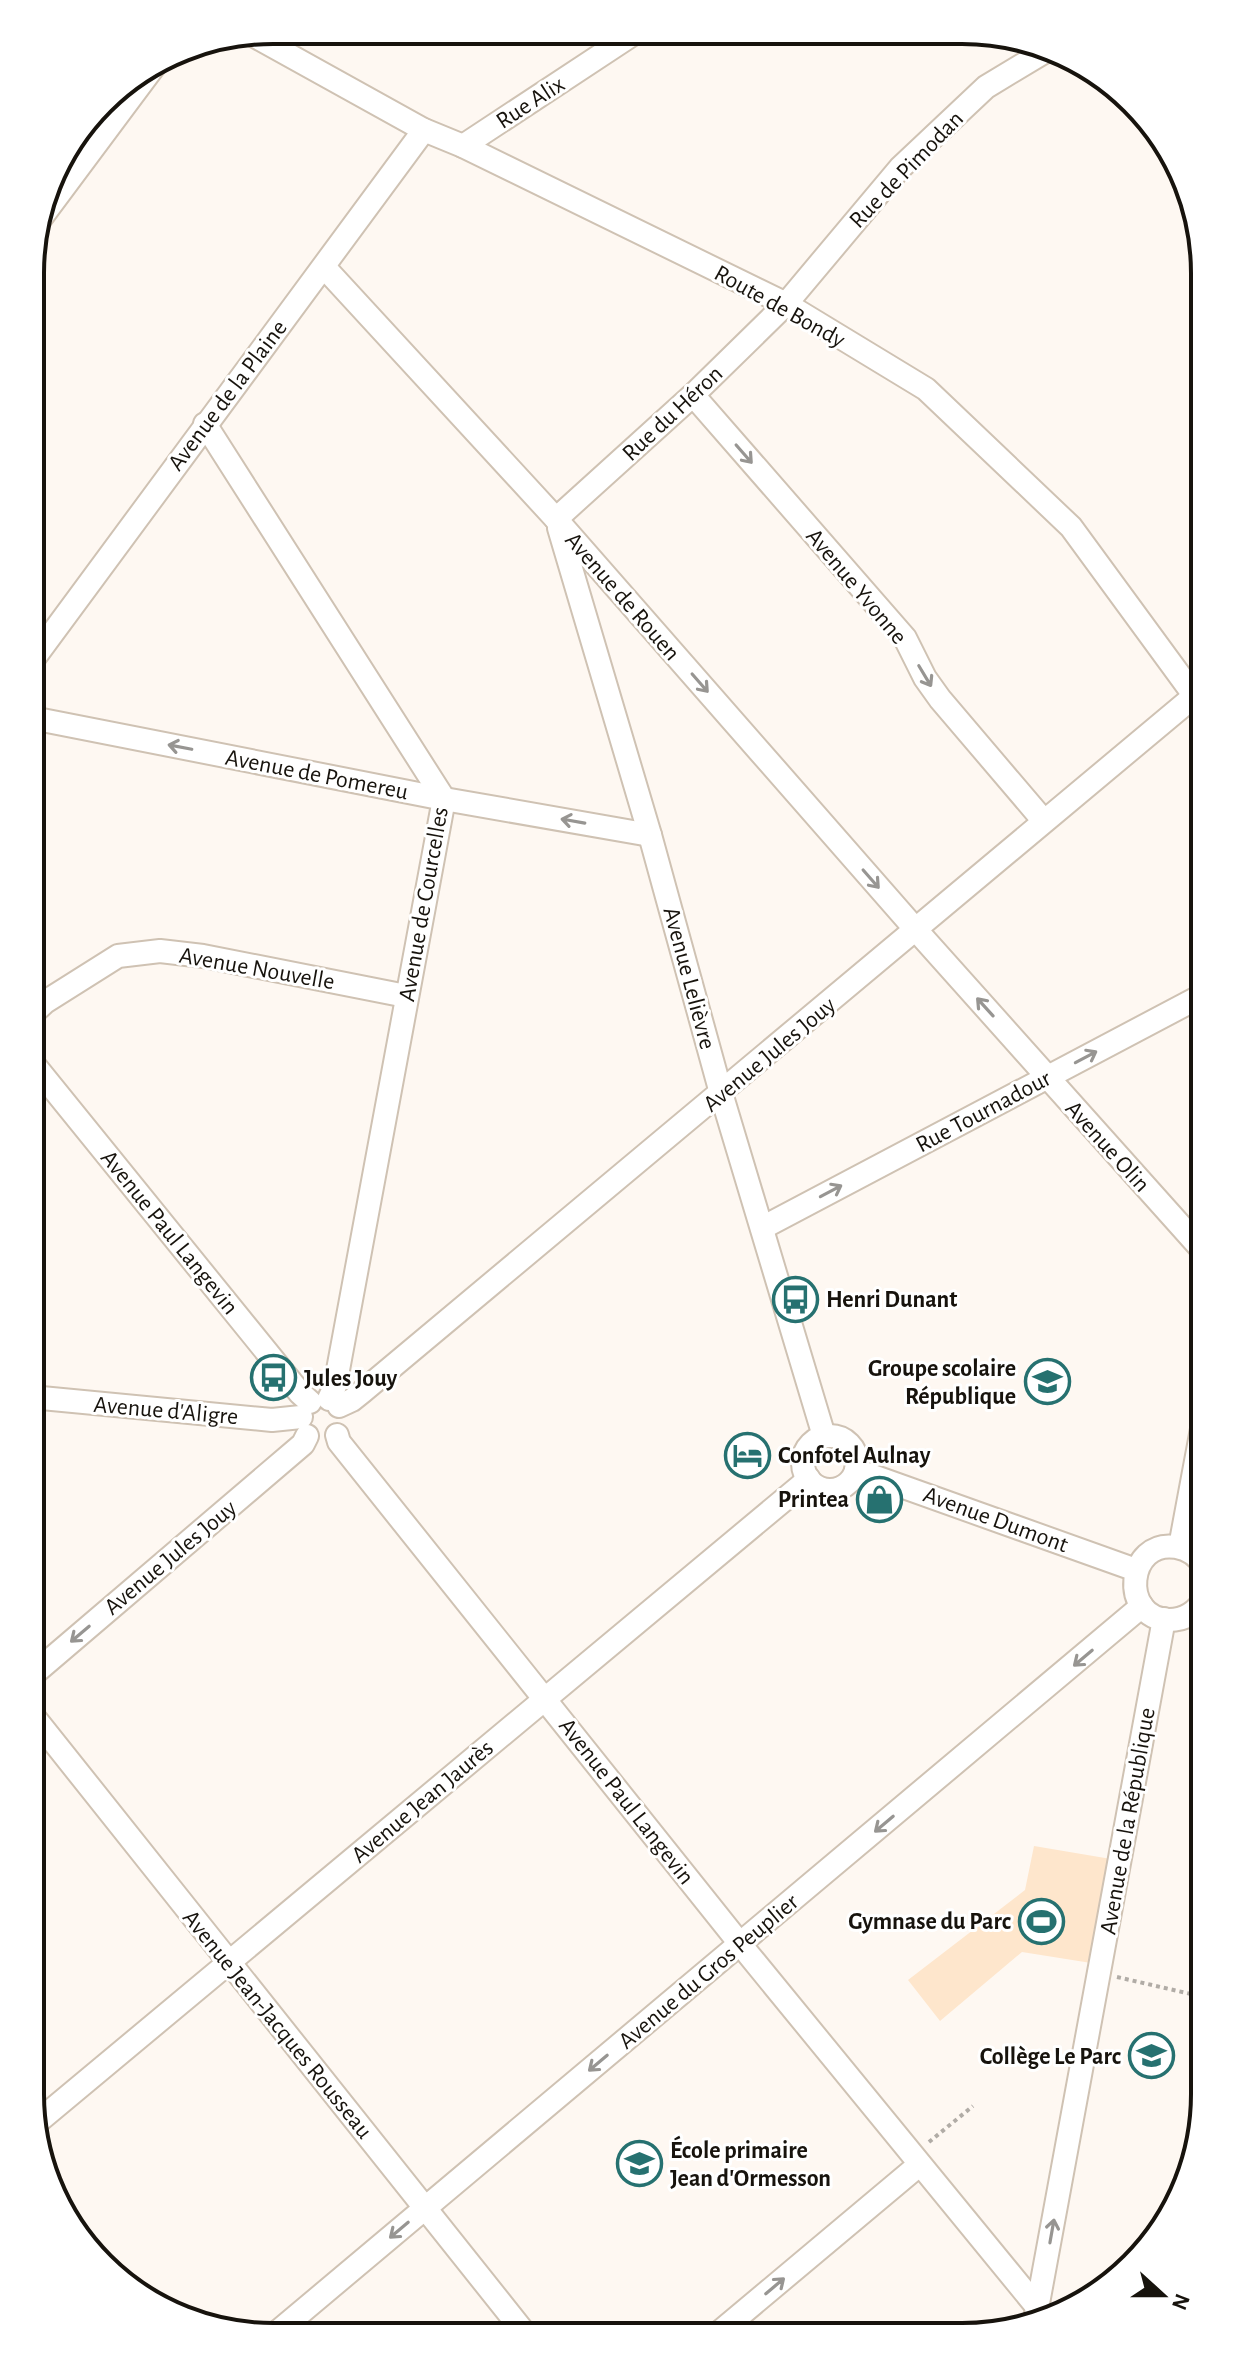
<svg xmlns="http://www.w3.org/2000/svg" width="1235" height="2367" viewBox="0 0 1235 2367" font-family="'Alegreya Sans',sans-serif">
<rect width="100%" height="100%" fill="#fef8f2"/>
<path fill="#fee6cc" d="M1034,1846L1111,1859L1091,1963L1022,1952L940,2021L908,1980L1025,1890Z"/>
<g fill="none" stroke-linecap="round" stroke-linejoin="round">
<defs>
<g id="minor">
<path d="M251,34L424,130L463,146L786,304L926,389L1071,527L1205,710"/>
<path d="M463,146L636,32"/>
<path d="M38,222L155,65"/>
<path d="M324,267L556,519L917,931L1205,1253"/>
<path d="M693,395L905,638L925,678L940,699L1043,820"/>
<path d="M205,424L444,799L335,1386L329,1399"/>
<path d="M556,519L693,395L786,304L900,168L986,87L1044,52"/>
<path d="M559,528L650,835L721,1093L824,1436"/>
<path d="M32,661L424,130"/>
<path d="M32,718L444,799L650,835"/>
<path d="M31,1015L45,1002L118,956L160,951L203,956L406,996"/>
<path d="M31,1061L300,1393L310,1402"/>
<path d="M762,1228L1205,994"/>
<path d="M31,1397L272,1420L301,1417"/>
<path d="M339,1406L352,1400L362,1392L1204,688"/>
<path d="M337,1435L339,1442L749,1955L1038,2308"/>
<circle cx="830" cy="1463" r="27"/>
<path d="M856,1470L1136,1570"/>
<path d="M1180,1547L1205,1413"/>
<path d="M1205,1598C1197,1612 1185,1620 1169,1620C1119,1618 1127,1539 1176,1547C1189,1549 1199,1557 1205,1568"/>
<path d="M30,1677L303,1444L307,1436"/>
<path d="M30,1712L527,2336"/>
<path d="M35,2124L809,1479"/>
<path d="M1034,2325L1164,1619"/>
<path d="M274,2335L1142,1606"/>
<path d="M715,2336L919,2165"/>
</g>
</defs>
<use href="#minor" stroke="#cfc2b3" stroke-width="26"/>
<g stroke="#b1aca6" stroke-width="4" stroke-dasharray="4 4" stroke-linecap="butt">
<path d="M1117,1977L1204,1997"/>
<path d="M929,2142L973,2106"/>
</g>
<use href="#minor" stroke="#fff" stroke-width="22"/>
</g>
<defs><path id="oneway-shaft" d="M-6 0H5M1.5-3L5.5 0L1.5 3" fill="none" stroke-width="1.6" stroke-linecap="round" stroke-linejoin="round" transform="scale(2)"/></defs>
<g stroke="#979592">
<use href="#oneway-shaft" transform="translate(744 454) rotate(49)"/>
<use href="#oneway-shaft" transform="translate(925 676) rotate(59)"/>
<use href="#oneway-shaft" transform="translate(700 683) rotate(49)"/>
<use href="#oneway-shaft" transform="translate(180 747) rotate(-169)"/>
<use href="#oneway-shaft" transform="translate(573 821) rotate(-170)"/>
<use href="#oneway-shaft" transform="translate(871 879) rotate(49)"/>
<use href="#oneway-shaft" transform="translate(985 1007) rotate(-132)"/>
<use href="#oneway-shaft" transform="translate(1086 1057) rotate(-28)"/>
<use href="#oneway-shaft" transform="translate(831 1191) rotate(-28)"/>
<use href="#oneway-shaft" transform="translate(80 1634) rotate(140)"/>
<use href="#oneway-shaft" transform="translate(1083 1658) rotate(140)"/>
<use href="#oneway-shaft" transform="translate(884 1824) rotate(140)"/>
<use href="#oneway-shaft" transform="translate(598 2063) rotate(140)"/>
<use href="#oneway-shaft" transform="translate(399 2230) rotate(140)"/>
<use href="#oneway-shaft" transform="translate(1052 2231) rotate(-80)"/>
<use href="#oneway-shaft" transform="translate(775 2286) rotate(-40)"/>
</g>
<defs>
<symbol id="bus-ring" viewBox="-11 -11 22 22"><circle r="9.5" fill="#fff" stroke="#267170" stroke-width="1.5"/><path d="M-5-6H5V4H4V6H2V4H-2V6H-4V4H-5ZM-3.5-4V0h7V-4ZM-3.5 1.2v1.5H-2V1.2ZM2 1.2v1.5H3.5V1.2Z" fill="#267170"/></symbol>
<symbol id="school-ring" viewBox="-11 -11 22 22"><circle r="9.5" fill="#fff" stroke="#267170" stroke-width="1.5"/><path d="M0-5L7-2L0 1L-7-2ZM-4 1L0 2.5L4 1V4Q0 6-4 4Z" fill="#267170"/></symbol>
<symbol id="hotel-ring" viewBox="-11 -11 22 22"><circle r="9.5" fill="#fff" stroke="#267170" stroke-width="1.5"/><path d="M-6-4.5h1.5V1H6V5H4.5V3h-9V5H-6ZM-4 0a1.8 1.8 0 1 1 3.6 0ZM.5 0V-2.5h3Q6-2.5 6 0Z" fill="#267170"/></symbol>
<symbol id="shop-ring" viewBox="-11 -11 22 22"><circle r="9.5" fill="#fff" stroke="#267170" stroke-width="1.5"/><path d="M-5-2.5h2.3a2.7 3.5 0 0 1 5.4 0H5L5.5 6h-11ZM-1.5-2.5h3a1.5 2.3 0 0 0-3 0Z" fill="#267170"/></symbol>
<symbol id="stadium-ring" viewBox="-11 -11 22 22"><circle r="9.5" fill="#fff" stroke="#267170" stroke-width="1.5"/><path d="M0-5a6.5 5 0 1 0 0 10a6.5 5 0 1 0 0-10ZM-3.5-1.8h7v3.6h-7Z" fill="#267170"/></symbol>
</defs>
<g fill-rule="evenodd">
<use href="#bus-ring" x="770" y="1274" width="51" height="51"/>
<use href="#bus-ring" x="248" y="1352" width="51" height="51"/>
<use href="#school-ring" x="1022" y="1356" width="51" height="51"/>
<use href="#hotel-ring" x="722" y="1430" width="51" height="51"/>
<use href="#shop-ring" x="854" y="1474" width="51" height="51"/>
<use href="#stadium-ring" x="1016" y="1896" width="51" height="51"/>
<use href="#school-ring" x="1126" y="2030" width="51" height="51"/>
<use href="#school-ring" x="614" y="2138" width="51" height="51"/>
</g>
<g text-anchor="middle" stroke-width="6" stroke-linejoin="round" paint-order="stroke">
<g font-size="24" fill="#17130d" stroke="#fff">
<text transform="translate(530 102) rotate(-33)" y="8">Rue Alix</text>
<text transform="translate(906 169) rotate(-46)" y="8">Rue de Pimodan</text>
<text transform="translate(780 306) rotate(29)" y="8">Route de Bondy</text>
<text transform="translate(227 395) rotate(-53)" y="8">Avenue de la Plaine</text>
<text transform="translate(672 413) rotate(-43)" y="8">Rue du Héron</text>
<text transform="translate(857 586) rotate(50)" y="8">Avenue Yvonne</text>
<text transform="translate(623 596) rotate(49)" y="8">Avenue de Rouen</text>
<text transform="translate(317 774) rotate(11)" y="8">Avenue de Pomereu</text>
<text transform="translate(423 904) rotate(-80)" y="8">Avenue de Courcelles</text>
<text transform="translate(257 968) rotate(10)" y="8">Avenue Nouvelle</text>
<text transform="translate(690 978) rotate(75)" y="8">Avenue Lelièvre</text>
<text transform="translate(769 1054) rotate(-40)" y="8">Avenue Jules Jouy</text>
<text transform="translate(983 1111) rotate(-28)" y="8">Rue Tournadour</text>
<text transform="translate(1108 1146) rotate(48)" y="8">Avenue Olin</text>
<text transform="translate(170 1232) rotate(51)" y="8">Avenue Paul Langevin</text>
<text transform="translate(166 1410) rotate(5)" y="8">Avenue d'Aligre</text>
<text transform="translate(996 1519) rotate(20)" y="8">Avenue Dumont</text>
<text transform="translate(170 1557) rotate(-40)" y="8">Avenue Jules Jouy</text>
<text transform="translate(422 1801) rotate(-40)" y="8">Avenue Jean Jaurès</text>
<text transform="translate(627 1801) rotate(52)" y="8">Avenue Paul Langevin</text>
<text transform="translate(1127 1821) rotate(-80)" y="8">Avenue de la République</text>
<text transform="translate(708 1971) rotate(-40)" y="8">Avenue du Gros Peuplier</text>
<text transform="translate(278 2024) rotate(51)" y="8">Avenue Jean-Jacques Rousseau</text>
</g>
<g font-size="24" font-weight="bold" fill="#17130d" stroke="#fff" text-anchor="start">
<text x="826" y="1307">Henri Dunant</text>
<text x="1016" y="1376" text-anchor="end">Groupe scolaire<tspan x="1016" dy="28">République</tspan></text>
<text x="304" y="1386">Jules Jouy</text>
<text x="778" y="1463">Confotel Aulnay</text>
<text x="849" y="1507" text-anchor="end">Printea</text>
<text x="1011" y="1929" text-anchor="end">Gymnase du Parc</text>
<text x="1121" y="2064" text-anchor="end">Collège Le Parc</text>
<text x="670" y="2158">École primaire<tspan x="670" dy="28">Jean d'Ormesson</tspan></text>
</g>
</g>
<path d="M0 0H1235V2367H0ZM273 44H962A229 229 0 0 1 1191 273V2094A229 229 0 0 1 962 2323H273A229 229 0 0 1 44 2094V273A229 229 0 0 1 273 44Z" fill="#fff" fill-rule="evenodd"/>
<path fill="none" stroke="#17130d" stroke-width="4" d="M273 44H962A229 229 0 0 1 1191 273V2094A229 229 0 0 1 962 2323H273A229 229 0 0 1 44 2094V273A229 229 0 0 1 273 44Z"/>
<g transform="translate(1163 2295) rotate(111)" stroke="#ffffff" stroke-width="6" paint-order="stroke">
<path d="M0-6L14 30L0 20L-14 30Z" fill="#17130d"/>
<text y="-12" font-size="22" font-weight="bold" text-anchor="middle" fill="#17130d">N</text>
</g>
</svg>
